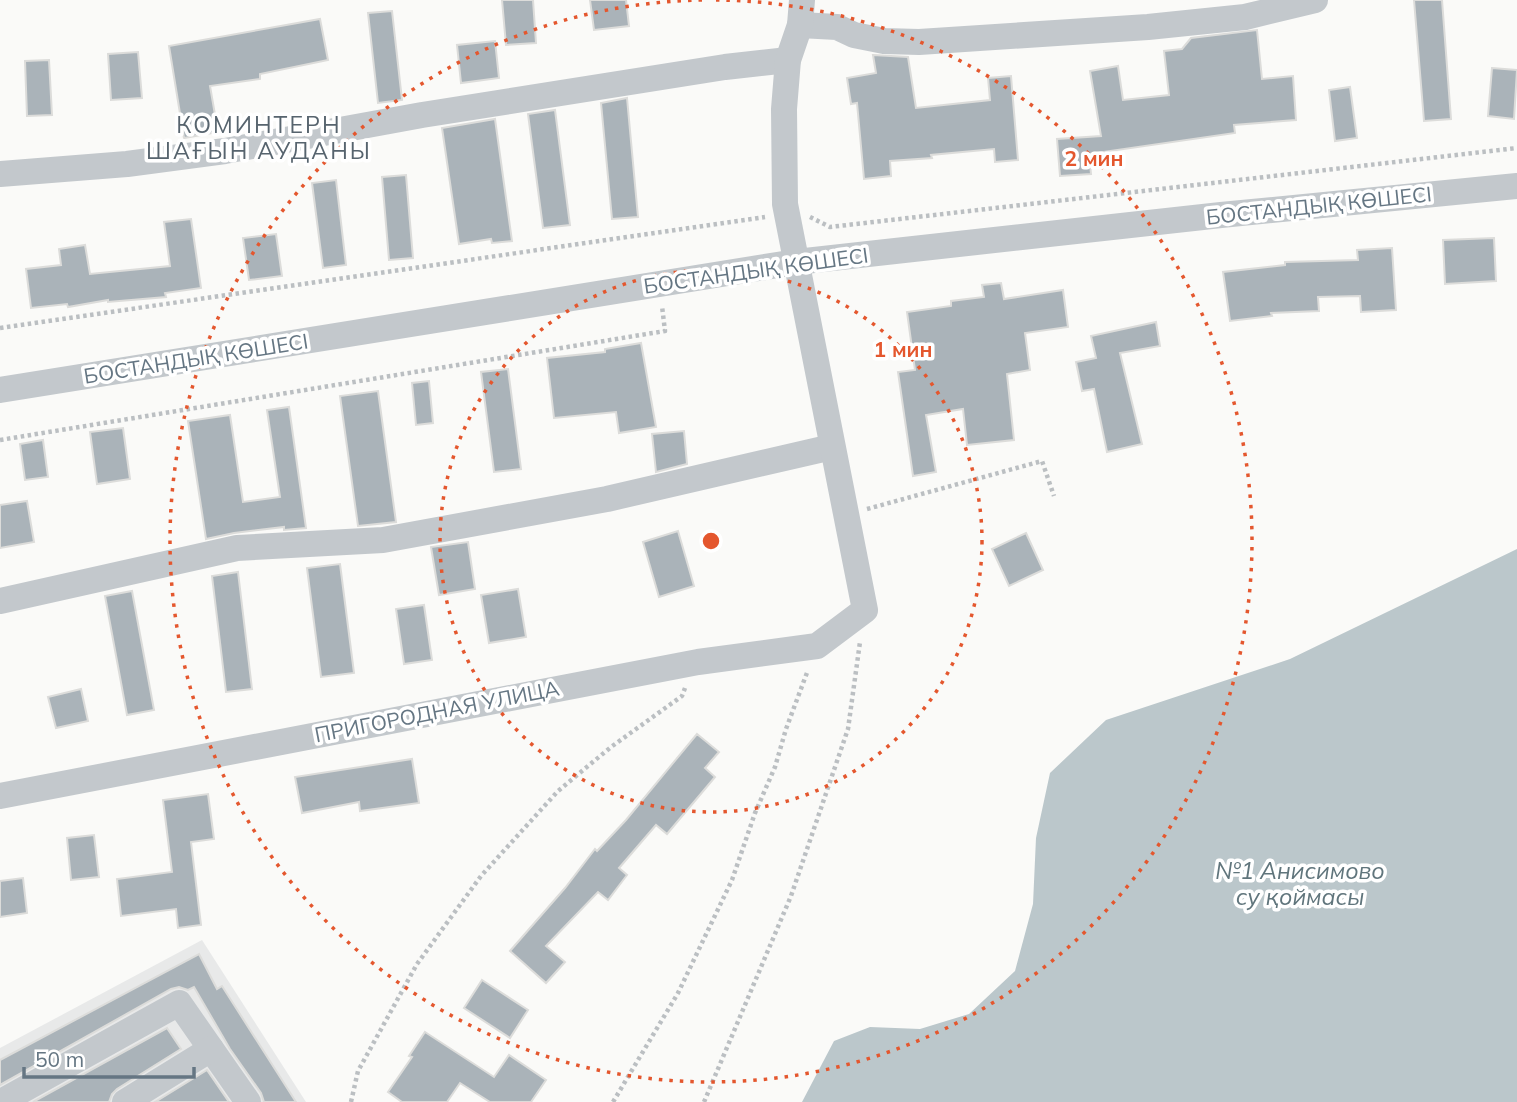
<svg xmlns="http://www.w3.org/2000/svg" width="1517" height="1102" viewBox="0 0 1517 1102" font-family="Mulish,sans-serif">
<rect width="100%" height="100%" fill="#fafaf8"/>
<path fill="#e8e9e9" d="M202,940L306,1102H0V1048Z"/>
<path fill="#bbc7cb" d="M1517,549V1102H802L834,1041L870,1027L920,1029L969,1014L1015,971L1033,904L1036,838L1050,773L1106,720L1290,659Z"/>
<g fill="#aab3b9" stroke="#dcdcda" stroke-width="2">
<path d="M502,0H533L536,43L506,45Z"/>
<path d="M590,0H626L629,26L594,30Z"/>
<path d="M1414,0H1442L1451,119L1424,121Z"/>
<path d="M392,11L402,100L378,103L368,13Z"/>
<path d="M320,19L328,60L260,74V79L210,86L218,132L184,138L169,46Z"/>
<path d="M1257,30L1262,79L1293,76L1296,120L1234,125L1235,133L1089,154L1091,174L1060,176L1057,139L1101,136L1090,71L1118,66L1123,100L1169,95L1164,51L1182,49L1191,38Z"/>
<path d="M495,41L499,78L461,83L457,45Z"/>
<path d="M138,52L142,98L111,100L108,54Z"/>
<path d="M873,55L908,57L916,108L990,100L988,78L1011,76L1018,160L995,162L994,149L931,155L932,158L890,161L891,176L864,179L857,103L851,104L847,78L876,73Z"/>
<path d="M49,60L52,115L27,116L25,61Z"/>
<path d="M1492,68L1517,70L1514,119L1488,116Z"/>
<path d="M1350,87L1357,138L1335,141L1329,90Z"/>
<path d="M627,98L638,217L612,219L601,103Z"/>
<path d="M555,110L570,225L543,228L528,114Z"/>
<path d="M495,119L512,241L492,243L491,239L459,244L442,128Z"/>
<path d="M406,175L413,258L389,260L382,177Z"/>
<path d="M336,180L346,265L323,268L312,183Z"/>
<path d="M191,219L201,288L165,293L166,297L108,302V300L68,307L67,304L31,308L26,269L61,265L59,249L85,245L90,274L170,266L164,222Z"/>
<path d="M276,234L282,276L249,280L243,238Z"/>
<path d="M1494,238L1496,281L1445,284L1443,240Z"/>
<path d="M1392,248L1396,310L1361,312L1360,296L1318,297L1319,311L1271,313L1272,316L1230,321L1223,272L1285,265V262L1358,260L1357,250Z"/>
<path d="M1001,283L1004,299L1063,290L1068,327L1025,333L1030,370L1007,374L1014,440L967,445L963,409L926,415L936,472L913,476L898,372L915,370L907,312L951,306V301L984,297L982,285Z"/>
<path d="M1156,322L1160,346L1120,353L1142,444L1107,452L1094,389L1082,391L1076,362L1096,358L1091,336Z"/>
<path d="M641,343L656,427L619,433L616,412L554,418L547,358L605,352V349Z"/>
<path d="M508,369L521,469L494,472L481,372Z"/>
<path d="M429,381L433,423L416,425L412,383Z"/>
<path d="M378,391L396,522L358,526L340,396Z"/>
<path d="M289,407L306,528L284,530V527L234,533L206,539L188,421L230,415L243,502L280,497L267,410Z"/>
<path d="M123,428L130,479L97,484L90,432Z"/>
<path d="M684,431L687,464L656,472L652,434Z"/>
<path d="M43,440L48,477L25,480L20,444Z"/>
<path d="M27,501L34,542L0,548V505Z"/>
<path d="M678,531L694,586L659,597L643,542Z"/>
<path d="M1026,533L1043,570L1009,586L992,549Z"/>
<path d="M468,542L475,589L439,595L431,547Z"/>
<path d="M340,564L354,673L321,677L307,568Z"/>
<path d="M238,572L252,689L226,692L212,576Z"/>
<path d="M518,589L526,637L489,643L481,595Z"/>
<path d="M132,591L154,710L127,715L105,596Z"/>
<path d="M424,605L432,660L404,664L396,609Z"/>
<path d="M81,689L88,721L56,728L48,697Z"/>
<path d="M697,734L719,752L705,768L715,777L667,834L656,825L619,868L627,875L608,900L598,892L546,946L565,962L546,983L510,951L565,888L595,849L597,851L626,820Z"/>
<path d="M412,759L419,803L360,811L359,802L302,813L295,777Z"/>
<path d="M208,794L214,839L191,842L201,925L178,928L176,909L121,916L117,879L172,872L163,800Z"/>
<path d="M94,835L99,877L71,880L67,838Z"/>
<path d="M23,878L27,913L0,917V881Z"/>
<path d="M199,954L217,989L222,986L296,1102H264L261,1093L230,1049L194,987L188,990L179,987L171,989L0,1085V1060Z"/>
<path d="M482,980L528,1010L510,1038L464,1008Z"/>
<path d="M167,1028L181,1049L117,1089L112,1094L109,1102H33Z"/>
<path d="M425,1032L494,1077L509,1055L546,1080L531,1102H490L460,1083L447,1102H402L388,1092L412,1057L409,1056Z"/>
<path d="M207,1070L229,1102H155Z"/>
</g>
<g fill="none" stroke-linecap="round" stroke-linejoin="round">
<g stroke="#bbbfc2" stroke-width="4.5" stroke-dasharray="3.5 3.5" stroke-linecap="butt">
<path d="M810,217L830,227L1517,148"/>
<path d="M0,328L765,217"/>
<path d="M0,440L665,331L662,306"/>
<path d="M867,509L1042,461L1054,496"/>
<path d="M351,1102L358,1071L417,964L481,876L558,791L611,747L682,696L685,688"/>
<path d="M613,1102L678,993L732,880L755,813L775,767L786,729L808,670"/>
<path d="M704,1102L791,896L848,729L860,642"/>
</g>
<g stroke="#c3c8cc" stroke-width="26">
<path d="M800,25L837,27L854,35L884,41L919,42L1148,27L1245,17L1315,0"/>
<path d="M0,174L127,164L225,151L422,115L725,67L788,60"/>
<path d="M0,390L796,262L1221,215L1517,186"/>
<path d="M0,601L237,548L383,540L607,499L832,447"/>
<path d="M0,796L698,662L817,646L865,610L785,204L784,109L788,60L800,25L802,0"/>
<path d="M1,1102L179,1003L248,1102"/>
<path d="M125,1102L211,1049"/>
</g>
</g>
<g fill="none" stroke="#e4572e" stroke-width="3.5" stroke-dasharray="3.5 7">
<circle cx="711" cy="541" r="271"/>
<path d="M716 0A541 541 0 1 1 706 0"/>
</g>
<g text-anchor="middle" stroke-width="7" stroke-linejoin="round" paint-order="stroke">
<g font-size="21" fill="#657683" stroke="#fff">
<text transform="translate(1319 206) rotate(-6)" y="7">БОСТАНДЫҚ КӨШЕСІ</text>
<text transform="translate(756 271) rotate(-8)" y="7">БОСТАНДЫҚ КӨШЕСІ</text>
<text transform="translate(196 359) rotate(-9)" y="7">БОСТАНДЫҚ КӨШЕСІ</text>
<text transform="translate(437 712) rotate(-11)" y="7">ПРИГОРОДНАЯ УЛИЦА</text>
</g>
<g font-size="23" letter-spacing="2" fill="#57646e" stroke="#fff">
<text x="259" y="133">КОМИНТЕРН<tspan x="259" dy="26">ШАҒЫН АУДАНЫ</tspan></text>
</g>
<g font-size="23" font-style="italic" fill="#60757c" stroke="#fff">
<text x="1300" y="879">№1 Анисимово<tspan x="1300" dy="26">су қоймасы</tspan></text>
</g>
</g>
<circle cx="711" cy="541" r="10" fill="#e4572e" stroke="#fff" stroke-width="3.5"/>
<g font-size="21" text-anchor="middle" font-weight="bold" fill="#e4572e" stroke="#fff" stroke-width="7" stroke-linejoin="round" paint-order="stroke">
<text x="1094" y="166">2 мин</text>
<text x="903" y="357">1 мин</text>
</g>
<path d="M24 1067v10h170v-10" fill="none" stroke="#657683" stroke-width="3.5"/>
<text x="35" y="1067" font-size="21" fill="#657683" stroke="#ffffff" stroke-width="5" paint-order="stroke">50 m</text>
</svg>
